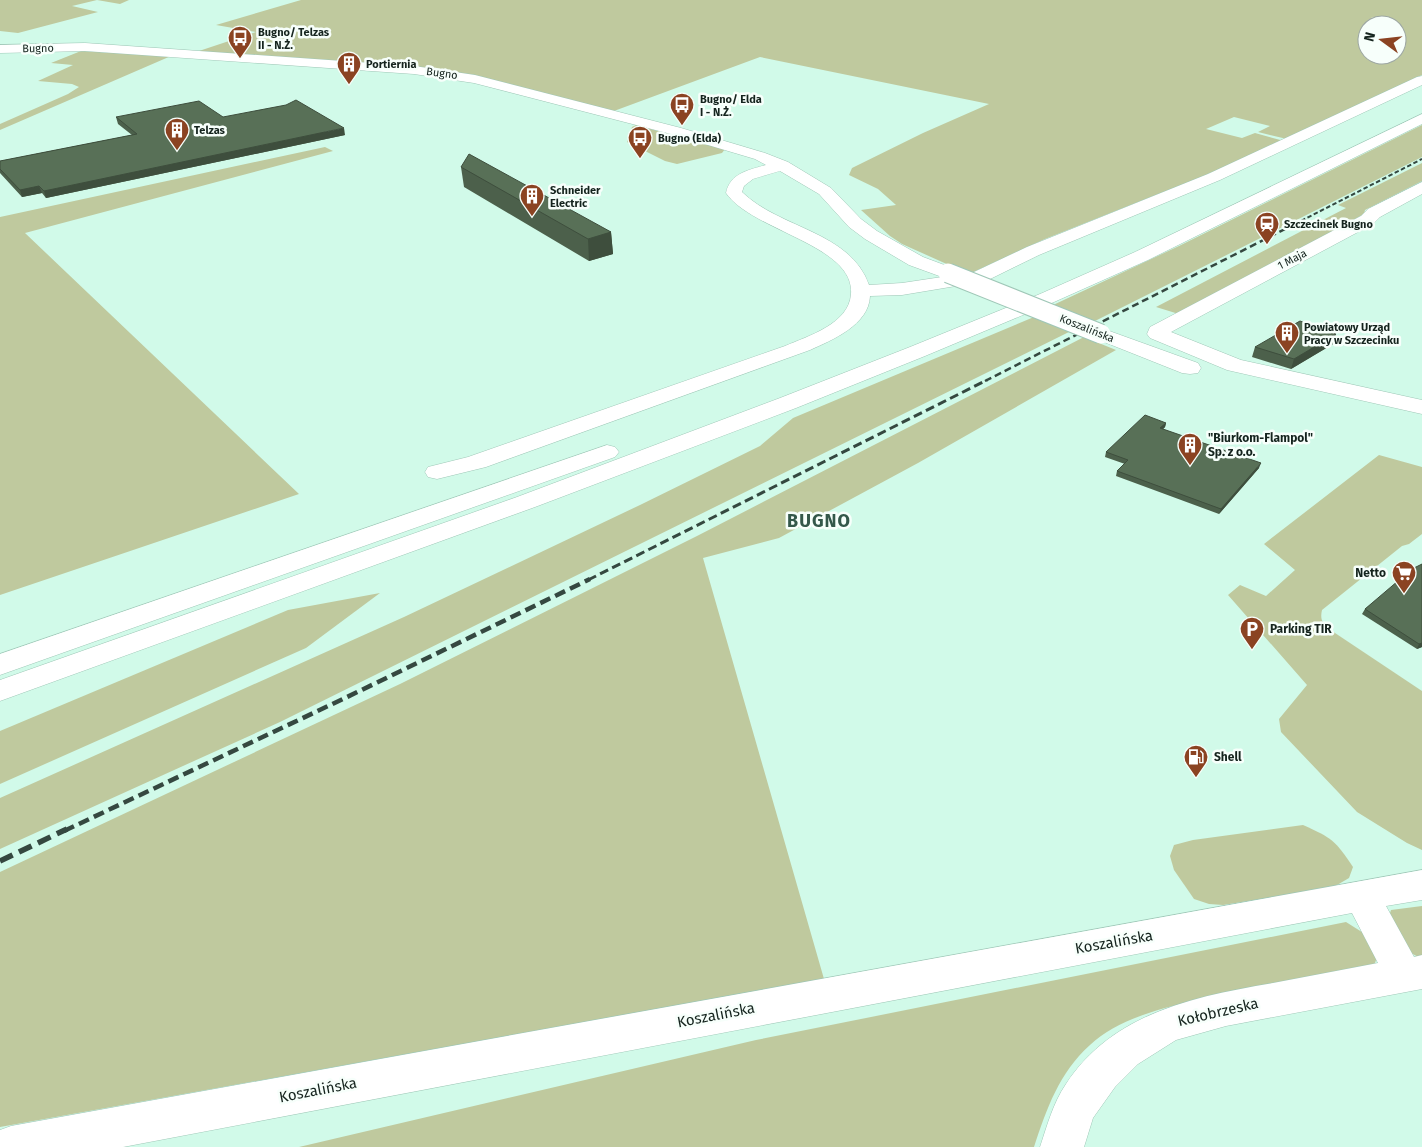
<svg xmlns="http://www.w3.org/2000/svg" width="1422" height="1147" viewBox="0 0 1422 1147" font-family="'Fira Sans',sans-serif">
<rect width="100%" height="100%" fill="#d1fae9"/>
<g fill="#bfc99e" fill-rule="evenodd">
<path d="M0,0H129L120,4L97,0L72,6L98,12L18,33L0,31Z"/>
<path d="M301,0H1422V75L1287,139L1258,132L1270,126L1234,117L1206,129L1242,138L1255,133L1284,141L1201,177L1045,239L969,274L902,244L890,236L861,210L896,205L878,189L849,175L852,168L923,133L989,104L760,57L614,111L479,78L196,52L256,32L216,25ZM1367,25H1397V55H1367Z"/>
<path d="M81,51L171,56L0,130V124L68,94L79,87L72,84L38,81L73,65L51,63Z"/>
<path d="M636,125L725,149L722,153L677,164L665,161L627,142L632,127Z"/>
<path d="M1422,125V157L1093,322L1051,306L1179,246Z"/>
<path d="M325,147L333,151L25,233L299,494L0,595V217Z"/>
<path d="M1422,163V181L1365,210L1364,214L1182,315L1156,307L1346,208L1338,205Z"/>
<path d="M1034,317L1071,331L280,722L0,849V798L404,617L640,505L760,446L793,418Z"/>
<path d="M1084,337L1116,350L918,463L779,538L703,558L824,979L0,1127V872L400,684L697,536Z"/>
<path d="M1379,455L1422,467V534L1409,544L1402,546L1322,610C1320,619 1322,623 1329,629L1422,691V850L1407,843L1357,812L1281,732L1279,719L1307,685L1228,595L1240,585L1266,596L1295,570L1264,544Z"/>
<path d="M380,593L306,648L0,784V731L288,610Z"/>
<path d="M1303,825C1332,838 1335,840 1353,867L1349,878L1332,888L1223,905L1209,904L1194,899L1174,870L1170,856L1174,845L1193,840Z"/>
<path d="M1422,906V959L1409,952L1389,916L1391,910Z"/>
<path d="M1346,922L1365,934L1378,954L1375,963L1370,968C1332,975 1293,983 1254,990C1204,999 1128,1009 1090,1045C1059,1073 1047,1108 1034,1147H299L756,1040Z"/>
</g>
<g fill="none" stroke-linecap="round" stroke-linejoin="round">
<defs>
<g id="minor">
<path d="M85,43L414,66L475,75L681,128L765,153L788,162L831,188L861,219L877,231L923,257L955,269L957,273L956,275L974,272L1027,247L1208,174L1417,77L1422,76V85L1220,180L1039,255L986,281L902,295L870,296C869,325 832,340 810,350L486,467L437,479L428,477L425,472L428,467L468,457L785,346C808,336 849,324 851,294C855,245 752,231 726,193C730,173 749,170 766,165L755,159L671,134L474,83L414,74L85,51L0,53V45ZM780,171L819,194L849,227L865,239L909,265L942,277L902,283L869,285C850,231 780,229 742,192L744,186L753,179Z"/>
<path d="M1422,182V194L1380,217L1373,224L1171,332L1241,360L1422,400V414L1227,370L1150,338L1147,334L1150,327L1361,216L1368,209Z"/>
<path d="M1101,328L1198,363L1201,368L1198,373L1190,374L1182,373L1094,338L1091,334L1094,330Z"/>
<path d="M1422,870V900L1386,906L1414,957L1422,955V989L1226,1026L1176,1040L1138,1064L1115,1087L1093,1118L1084,1147H1040C1047,1126 1053,1103 1066,1084C1112,1013 1196,996 1273,983C1308,976 1343,970 1378,963L1352,913L123,1147H0V1130L11,1126Z"/>
</g>
<g id="highway">
<path d="M1422,114V124L1148,260L1054,302L925,356L796,408L535,507L0,701V680L517,497L780,398L910,347L1040,294L1135,252Z"/>
<path d="M607,445L615,447L619,452L615,457L0,675V654Z"/>
</g>
</defs>
<use href="#minor" stroke="#9fc7b7" stroke-width="1"/>
<use href="#highway" stroke="#9fc7b7" stroke-width="1"/>
<use href="#minor" fill="#fff" fill-rule="evenodd"/>
<use href="#highway" fill="#fff" fill-rule="evenodd"/>
<path stroke="#354840" stroke-width="2" stroke-dasharray="4.5 2.5" stroke-linecap="butt" d="M1295,224L1422,159"/>
<path stroke="#354840" stroke-width="2.5" stroke-dasharray="7 4" stroke-linecap="butt" d="M985,381L1297,223"/>
<path stroke="#354840" stroke-width="3" stroke-dasharray="9 4.5" stroke-linecap="butt" d="M588,580L987,380"/>
<path stroke="#354840" stroke-width="4.5" stroke-dasharray="11 5.5" stroke-linecap="butt" d="M64,831L343,699L590,579"/>
<path stroke="#354840" stroke-width="5.5" stroke-dasharray="14 7" stroke-linecap="butt" d="M0,861L67,829"/>
<defs>
<path id="minor-bridge" d="M948,273L1101,334"/>
</defs>
<use href="#minor-bridge" stroke="#9fc7b7" stroke-width="21" stroke-linecap="butt"/>
<use href="#minor-bridge" stroke="#fff" stroke-width="19"/>
</g>
<g fill="#4c604b">
<path d="M116,117H223L345,135L46,198L42,193L22,197L0,173V161L132,135L118,124Z"/>
<path d="M461,167L611,232L613,254L589,261L464,187Z"/>
<path d="M1333,344L1291,369L1252,357L1255,347Z"/>
<path d="M1166,423L1165,427L1163,429L1259,468L1219,514L1116,476L1117,471L1125,464L1105,457L1106,452Z"/>
<path d="M1422,564V647L1417,649L1362,614L1365,609Z"/>
</g>
<g fill="#3e4e3d">
<path d="M344,128L345,135L46,198L44,191Z"/>
<path d="M39,186L42,193L22,197L20,190Z"/>
<path d="M611,232L613,254L589,261L588,239Z"/>
<path d="M1336,334L1333,344L1291,369L1294,359Z"/>
<path d="M1166,423L1165,427L1159,433L1160,428Z"/>
<path d="M1261,463L1259,468L1219,514L1221,509Z"/>
<path d="M1422,643V647L1417,649L1419,644Z"/>
</g>
<g fill="#587057" stroke="#3e4e3d">
<path d="M296,100L344,128L44,191L39,186L20,190L0,169V161L137,134L116,117L199,101L223,117L286,105Z"/>
<path d="M469,154L611,232L588,239L461,167Z"/>
<path d="M1300,321L1336,334L1294,359L1255,347Z"/>
<path d="M1145,415L1166,423L1160,428L1261,463L1221,509L1117,471L1128,460L1106,452Z"/>
<path d="M1422,564V643L1419,644L1365,609L1412,569Z"/>
</g>
<defs>
<symbol id="bus-pin" viewBox="-11 -11 22 30"><path d="M0 17L-7.5 6A9.5 9.5 0 1 1 7.5 6Z" fill="#8b4322" stroke="#f7fffb"/><path d="M-5-6H5V4H4V6H2V4H-2V6H-4V4H-5ZM-3.5-4V0h7V-4ZM-3.5 1.2v1.5H-2V1.2ZM2 1.2v1.5H3.5V1.2Z" fill="#fff"/></symbol>
<symbol id="building-pin" viewBox="-11 -11 22 30"><path d="M0 17L-7.5 6A9.5 9.5 0 1 1 7.5 6Z" fill="#8b4322" stroke="#f7fffb"/><path d="M-4-6H4V6H1V3H-1V6H-4ZM-2.5-4.3h1.7v1.8h-1.7ZM.8-4.3h1.7v1.8H.8ZM-2.5-1h1.7V.8h-1.7ZM.8-1h1.7V.8H.8Z" fill="#fff"/></symbol>
<symbol id="station-pin" viewBox="-11 -11 22 30"><path d="M0 17L-7.5 6A9.5 9.5 0 1 1 7.5 6Z" fill="#8b4322" stroke="#f7fffb"/><path d="M-3-6H3Q5-6 5-4V2Q5 4 3 4L4.5 6H3L1.5 4h-3L-3 6H-4.5L-3 4Q-5 4-5 2V-4Q-5-6-3-6ZM-3.5-4v3h7v-3ZM-3.5 1v1.5H-2V1ZM2 1v1.5H3.5V1Z" fill="#fff"/></symbol>
<symbol id="supermarket-pin" viewBox="-11 -11 22 30"><path d="M0 17L-7.5 6A9.5 9.5 0 1 1 7.5 6Z" fill="#8b4322" stroke="#f7fffb"/><path d="M-6-5.5h2.5l.6 2H6L4.5 2H-2.5L-4.4-4H-6ZM-1.5 3.2a1.3 1.3 0 1 0 .1 0ZM3 3.2a1.3 1.3 0 1 0 .1 0Z" fill="#fff"/></symbol>
<symbol id="parking-pin" viewBox="-11 -11 22 30"><path d="M0 17L-7.5 6A9.5 9.5 0 1 1 7.5 6Z" fill="#8b4322" stroke="#f7fffb"/><path d="M-3.5-5.5H1a3.5 3.5 0 0 1 0 7H-1V5.5H-3.5ZM-1-3.4V-.6H.8a1.4 1.4 0 0 0 0-2.8Z" fill="#fff"/></symbol>
<symbol id="fuel-pin" viewBox="-11 -11 22 30"><path d="M0 17L-7.5 6A9.5 9.5 0 1 1 7.5 6Z" fill="#8b4322" stroke="#f7fffb"/><path d="M-5.5-6h7V0h2V4h1.3V-2.5L3-4.5l.8-.8L6-3V5H2.5V1h-1V6h-7ZM-4.2-4.7v3.2H.2V-4.7Z" fill="#fff"/></symbol>
</defs>
<g fill-rule="evenodd">
<use href="#bus-pin" x="226" y="24" width="28" height="38"/>
<use href="#building-pin" x="335" y="50" width="28" height="38"/>
<use href="#bus-pin" x="668" y="91" width="28" height="38"/>
<use href="#building-pin" x="163" y="116" width="28" height="38"/>
<use href="#bus-pin" x="626" y="124" width="28" height="38"/>
<use href="#building-pin" x="518" y="182" width="28" height="38"/>
<use href="#station-pin" x="1253" y="210" width="28" height="38"/>
<use href="#building-pin" x="1273" y="319" width="28" height="38"/>
<use href="#building-pin" x="1176" y="431" width="28" height="38"/>
<use href="#supermarket-pin" x="1390" y="559" width="28" height="38"/>
<use href="#parking-pin" x="1238" y="615" width="28" height="38"/>
<use href="#fuel-pin" x="1182" y="743" width="28" height="38"/>
</g>
<g text-anchor="middle" stroke-width="5" stroke-linejoin="round" paint-order="stroke">
<g font-size="11" font-weight="bold" fill="#15241e" stroke="#f7fffb" text-anchor="start">
<text x="258" y="36">Bugno/ Telzas<tspan x="258" dy="13">II - N.Ż.</tspan></text>
<text x="366" y="68">Portiernia</text>
<text x="700" y="103">Bugno/ Elda<tspan x="700" dy="13">I - N.Ż.</tspan></text>
<text x="194" y="134">Telzas</text>
<text x="658" y="142">Bugno (Elda)</text>
<text x="550" y="194">Schneider<tspan x="550" dy="13">Electric</tspan></text>
<text x="1284" y="228">Szczecinek Bugno</text>
<text x="1304" y="331">Powiatowy Urząd<tspan x="1304" dy="13">Pracy w Szczecinku</tspan></text>
</g>
<g font-size="11" fill="#15241e" stroke="#f7fffb">
<text transform="translate(38 48) rotate(-1)" y="4">Bugno</text>
<text transform="translate(442 73) rotate(8)" y="4">Bugno</text>
<text transform="translate(1292 259) rotate(-27)" y="4">1 Maja</text>
<text transform="translate(1087 328) rotate(22)" y="4">Koszalińska</text>
</g>
<g font-size="12" font-weight="bold" fill="#15241e" stroke="#f7fffb" text-anchor="start">
<text x="1208" y="442">"Biurkom-Flampol"<tspan x="1208" dy="14">Sp. z o.o.</tspan></text>
<text x="1386" y="577" text-anchor="end">Netto</text>
<text x="1270" y="633">Parking TIR</text>
<text x="1214" y="761">Shell</text>
</g>
<g font-size="15" fill="#15241e" stroke="#f7fffb">
<text transform="translate(1114 942) rotate(-10)" y="5">Koszalińska</text>
<text transform="translate(1218 1012) rotate(-13)" y="5">Kołobrzeska</text>
<text transform="translate(716 1015) rotate(-11)" y="5">Koszalińska</text>
<text transform="translate(318 1090) rotate(-11)" y="5">Koszalińska</text>
</g>
<g font-size="18" font-weight="bold" letter-spacing="1" fill="#34584a" stroke="#f7fffb">
<text x="819" y="527">BUGNO</text>
</g>
</g>
<g transform="translate(1382 40) rotate(285)"><circle r="24" fill="#f7fffb" stroke="#9da7a3"/>
<path d="M0-4L9 19L0 12L-9 19Z" fill="#8b4322"/>
<text y="-8" font-size="14" font-weight="bold" text-anchor="middle" fill="#15241e">N</text>
</g>
</svg>
